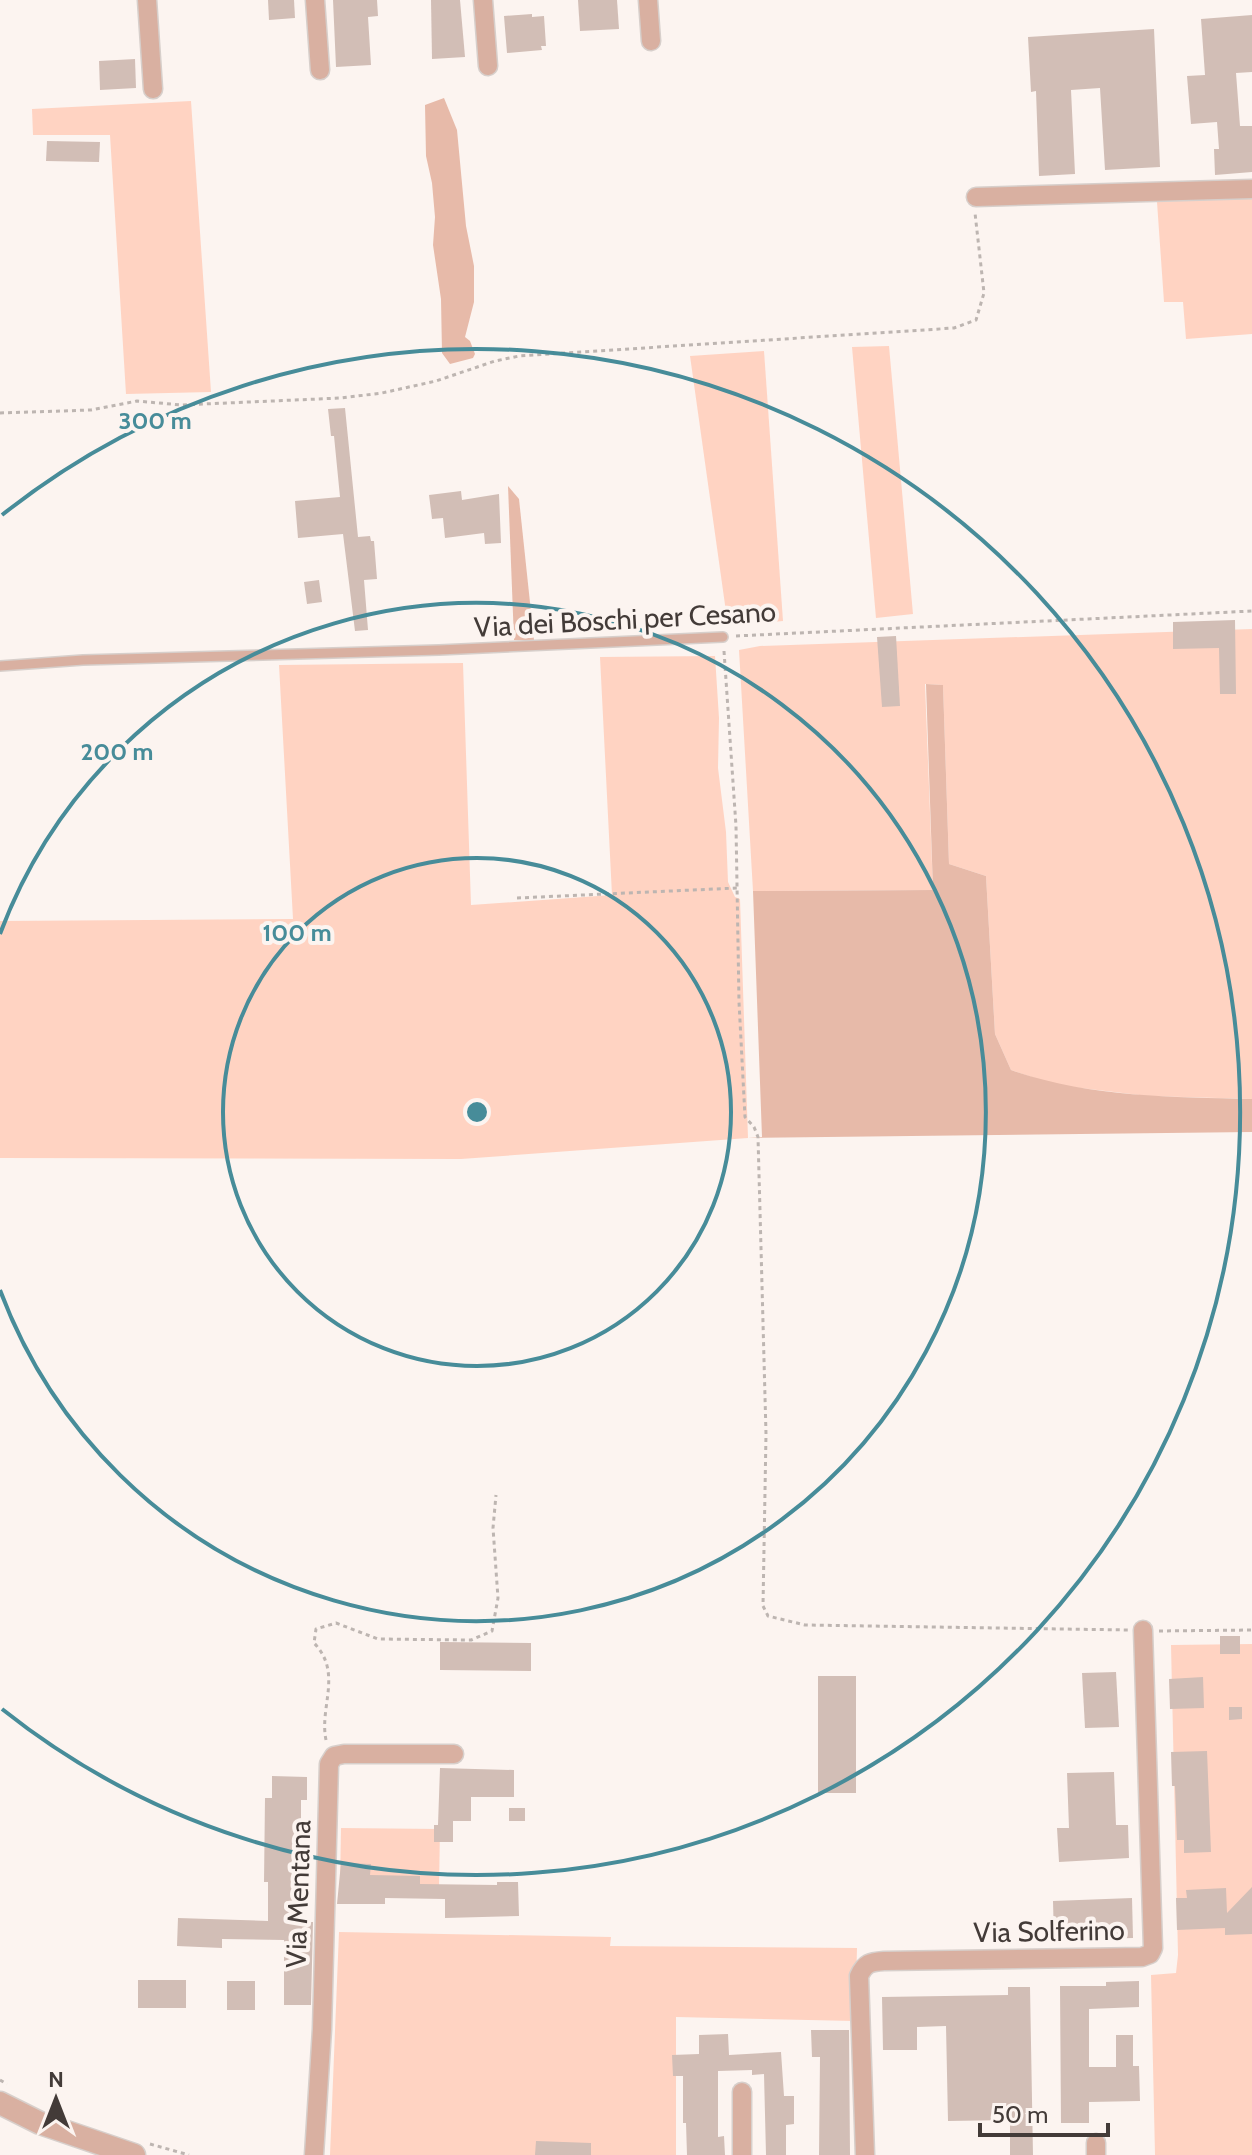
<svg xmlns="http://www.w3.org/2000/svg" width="1252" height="2155" viewBox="0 0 1252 2155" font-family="Cabin,sans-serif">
<rect width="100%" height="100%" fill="#fcf4f0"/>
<g fill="#ffd3c2">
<path d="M191,101L211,392L126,394L110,135H33L32,109Z"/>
<path d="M1252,197V334L1186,339L1183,302H1164L1157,202Z"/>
<path d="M889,346L913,614L876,618L852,347Z"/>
<path d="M764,351L783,621L728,626L690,356Z"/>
<path d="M1252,629V1099L1148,1096L1055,1085L1011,1070L995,1034L986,876L949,864L943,685L925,684L933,890L753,891L739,650L760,646Z"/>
<path d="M715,656L719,718L718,768L726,832L728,882L735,897L740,899L748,1138L461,1159L0,1158V921L293,919L279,665L463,663L471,905L612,895L600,657Z"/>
<path d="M1252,1644V2155H1155L1151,1975L1176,1973L1178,1955L1171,1645Z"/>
<path d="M341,1828L440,1829L439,1887L340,1885Z"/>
<path d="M339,1932L611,1937L610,1946L857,1948L855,2021L676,2017V2155H330Z"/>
</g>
<g fill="#e7baa9">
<path d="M444,98L457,130L466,226L474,266V302L465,337L470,341L475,354L473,358L450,364L442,353L441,299L433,245L435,217L432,183L426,156L425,105Z"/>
<path d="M508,486L519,499L534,640H514Z"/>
<path d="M926,684L943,685L949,864L986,876L995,1034L1011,1070C1088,1097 1171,1097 1252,1099V1132L748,1138L762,1137L753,891L933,890Z"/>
</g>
<g fill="#d2beb6">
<path d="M268,0H294L295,18L269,20Z"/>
<path d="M333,0H377L378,16L368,17L371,65L336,67Z"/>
<path d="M431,0H460L465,57L432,59Z"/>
<path d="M578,0H617L619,29L580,31Z"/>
<path d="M532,14V17L544,16L546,46H541L542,50L507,53L504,16Z"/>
<path d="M1252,15V72L1236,73L1240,126H1252V172L1215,175L1214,149H1219L1217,122L1191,124L1187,76L1205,75L1201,19Z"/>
<path d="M1154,29L1160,167L1105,170L1100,88L1071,90L1075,174L1039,176L1036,91L1031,92L1028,37Z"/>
<path d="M135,59L136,88L100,90L99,61Z"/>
<path d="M47,141L100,142L99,162L46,161Z"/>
<path d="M345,408L358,537L370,536L371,541H374L377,579L364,580L368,630L355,631L343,534L298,538L295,501L340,497L334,436H331L328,409Z"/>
<path d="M461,491L462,500L499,494L501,543L485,544L484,533L445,538L443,518L432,519L429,495Z"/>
<path d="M319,580L322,602L307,604L304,582Z"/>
<path d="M1235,620L1236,694H1220L1219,648L1173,649V622Z"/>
<path d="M896,636L900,706L882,707L877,637Z"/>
<rect x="1220" y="1636" width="20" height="18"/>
<path d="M440,1642L531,1643V1671L440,1670Z"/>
<path d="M1116,1672L1119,1727L1085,1728L1082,1673Z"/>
<rect x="818" y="1676" width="38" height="117"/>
<path d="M1203,1677L1204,1708L1170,1709L1169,1679Z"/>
<path d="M1229,1707H1242V1719L1229,1720Z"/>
<path d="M1207,1751L1211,1852L1184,1853V1840H1177L1175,1786H1172L1171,1752Z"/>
<path d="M440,1768L514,1770V1797H471V1821H453V1842H434V1825H438Z"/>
<path d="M1114,1772L1116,1825H1128L1129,1858L1059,1862L1057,1828H1069L1067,1773Z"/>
<path d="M272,1776L307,1777V1800H301V1847H306L305,1922H313L311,2005H284V1940L222,1939V1948L177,1946L178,1918L268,1921V1882H264L265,1798H272Z"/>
<rect x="509" y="1808" width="16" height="13"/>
<path d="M341,1863L371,1864L370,1875L420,1876V1884L497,1885V1882H518L519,1916L445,1918V1899L385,1898V1904H337Z"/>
<path d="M1252,1887V1934L1225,1935V1928L1177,1930L1176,1898H1187L1186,1890L1226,1888L1227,1913Z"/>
<path d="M1132,1898L1133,1938L1054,1940L1053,1901Z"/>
<rect x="138" y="1980" width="48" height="28"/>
<rect x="227" y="1981" width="28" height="29"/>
<path d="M1139,1981V2007L1089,2009V2067H1116V2035H1133V2066H1139L1140,2101L1089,2102V2123H1061L1060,1986H1106V1982Z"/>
<path d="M1008,1987H1030L1033,2155H1010V2120L948,2121L946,2026L917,2027V2050H883L882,1997L1008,1995Z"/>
<path d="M811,2030H849L850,2155H819L820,2057H812Z"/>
<path d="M728,2034L729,2055L781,2052L784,2096H794V2124L786,2125V2155H766L764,2074L752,2075V2070L718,2071V2137L724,2136L725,2155H687L686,2123H683V2076H673L672,2055L699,2054V2035Z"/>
<path d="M536,2141L591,2143V2155H535Z"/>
</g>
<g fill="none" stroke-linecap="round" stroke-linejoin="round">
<defs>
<path id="service" d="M0,666L83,660L439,650L723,637"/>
<g id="minor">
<path d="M147,0L153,89"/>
<path d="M315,0L320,70"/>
<path d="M483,0L488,66"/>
<path d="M648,0L651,41"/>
<path d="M976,197L1252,189"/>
<path d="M742,2092V2155"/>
<path d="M314,2155L322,2029L329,1764L334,1756L344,1754H454"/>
<path d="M865,2155L859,1976C865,1963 870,1962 884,1961L1142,1957L1150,1954L1153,1948L1143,1630"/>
<path d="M1096,2155V2143"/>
</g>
<path id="tertiary" d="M0,2103L40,2123L134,2155"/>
</defs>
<use href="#service" stroke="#d7cfcb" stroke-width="12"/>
<use href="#minor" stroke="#d7cfcb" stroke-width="21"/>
<use href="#tertiary" stroke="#d7cfcb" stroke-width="25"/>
<g stroke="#bdb5b1" stroke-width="3" stroke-dasharray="4 4" stroke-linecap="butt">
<path d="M0,413L91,410L137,401L181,405L341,398L382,393L436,381L495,361L519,356L954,328L976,320L984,293L975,213"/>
<path d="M736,636L1252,611"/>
<path d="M724,651L736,826L739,1002L745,1117L754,1127L758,1137L766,1434L763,1606L768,1616L805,1625L1128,1630"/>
<path d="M517,898L737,888"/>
<path d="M1159,1631L1252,1630"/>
<path d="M326,1740C319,1707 343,1673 314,1643L316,1629L336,1623L378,1639L471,1640L492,1631L498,1598L493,1528L496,1495"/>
<path d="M0,2080L7,2084"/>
<path d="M150,2144L189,2155"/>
</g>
<use href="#service" stroke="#d9b0a1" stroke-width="9"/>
<use href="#minor" stroke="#d9b0a1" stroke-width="18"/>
<use href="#tertiary" stroke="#d9b0a1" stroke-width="22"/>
</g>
<g fill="none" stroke="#478c99" stroke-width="4">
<circle cx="477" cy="1112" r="254"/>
<path d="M0 934A509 509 0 1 1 0 1290"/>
<path d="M2 515A763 763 0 1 1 2 1709"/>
</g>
<g text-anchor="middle" stroke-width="8" stroke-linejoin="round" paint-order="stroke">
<g font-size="28" fill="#433b38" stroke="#fcf4f0">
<text transform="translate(625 619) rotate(-3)" y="10">Via dei Boschi per Cesano</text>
<text transform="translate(298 1894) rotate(-88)" y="10">Via Mentana</text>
<text transform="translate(1049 1931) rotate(-1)" y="10">Via Solferino</text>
</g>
</g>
<circle cx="477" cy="1112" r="12" fill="#478c99" stroke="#fcf4f0" stroke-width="4"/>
<g font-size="24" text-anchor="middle" font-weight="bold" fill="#478c99" stroke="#fcf4f0" stroke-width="8" stroke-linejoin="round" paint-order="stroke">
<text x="155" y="429">300 m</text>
<text x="117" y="760">200 m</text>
<text x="297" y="941">100 m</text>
</g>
<g transform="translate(56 2099)" stroke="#fcf4f0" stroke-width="6" paint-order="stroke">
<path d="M0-6L14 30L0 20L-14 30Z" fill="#433b38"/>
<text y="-12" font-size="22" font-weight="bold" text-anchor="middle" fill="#433b38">N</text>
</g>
<path d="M980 2123v12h128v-12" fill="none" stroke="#433b38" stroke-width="4"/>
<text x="992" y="2123" font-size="24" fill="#433b38" stroke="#fcf4f0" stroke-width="6" paint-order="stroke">50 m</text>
</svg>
